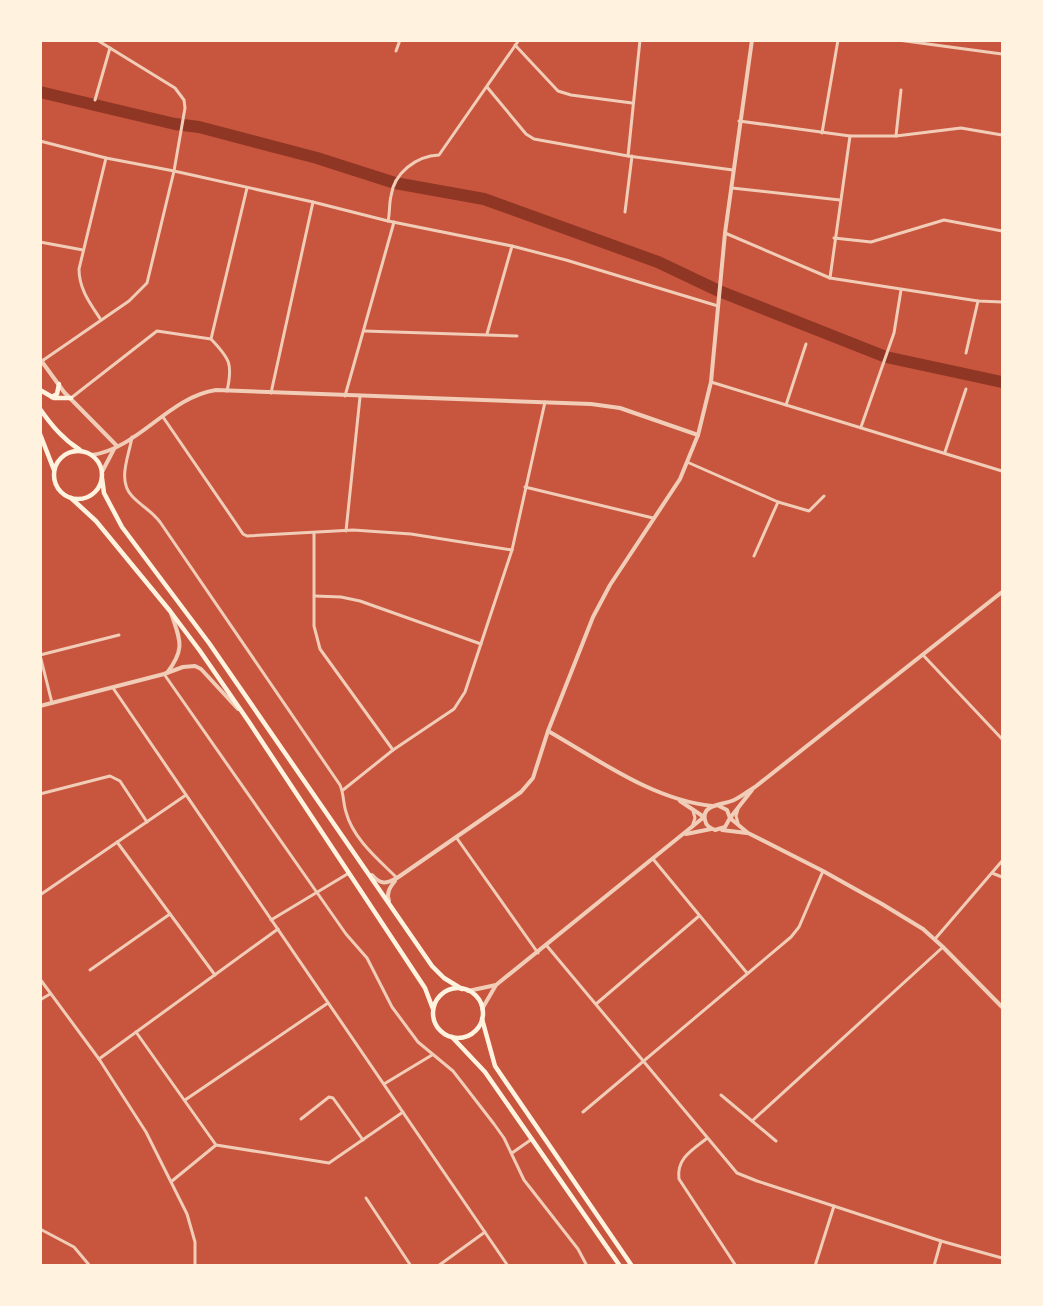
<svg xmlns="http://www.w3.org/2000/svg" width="1043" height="1306" viewBox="0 0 1043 1306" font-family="Merriweather,serif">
<rect width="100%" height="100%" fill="#c8553d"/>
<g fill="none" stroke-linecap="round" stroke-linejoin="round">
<path stroke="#8f3625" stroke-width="12" d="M40,92L175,124L199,127L317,158L395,183L484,199L658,262L719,291L886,357L1002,382"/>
<g stroke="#f1ccb7" stroke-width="3">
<path d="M898,40L1002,54"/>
<path d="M515,45L558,91L571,95L632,103"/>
<path d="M396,51L400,40"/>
<path d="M487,87L526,134L534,139L628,156L733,170"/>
<path d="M95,100L110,48"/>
<path d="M739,121L850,136H896L961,128L1002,135"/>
<path d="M822,133L838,40"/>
<path d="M896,136L901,90"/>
<path d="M40,141L106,158L174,171L313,202L388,221L512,246L566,260L718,306"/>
<path d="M628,156L640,40"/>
<path d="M732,188L840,200"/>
<path d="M625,212L632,156"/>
<path d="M388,221C390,213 389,204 391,196C394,173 416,156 439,155L519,40"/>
<path d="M725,233L830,278L978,301L1002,302"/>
<path d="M834,238L871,242L944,220L1002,231"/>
<path d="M40,242L83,250"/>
<path d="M830,278L850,136"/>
<path d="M101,320C90,303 79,289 79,269L106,158"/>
<path d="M364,331L517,336"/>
<path d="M487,334L512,246"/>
<path d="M966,353L978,301"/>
<path d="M42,361L129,301L147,283L174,171L185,108L184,100L175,88L97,40"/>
<path d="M711,382L1002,471"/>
<path d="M227,391C233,364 230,359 211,339L247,188"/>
<path d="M271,393L313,202"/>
<path d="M345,396L394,222"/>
<path d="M71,398L157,331L211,339"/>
<path d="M786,405L806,344"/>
<path d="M163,417L237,525L243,534L247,536L353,530L411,534L512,550"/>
<path d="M861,427L894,333L901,290"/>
<path d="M132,437C129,456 117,480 132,496C141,506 152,511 160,522L340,785C344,794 343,803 346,812C353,839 379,860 397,878"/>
<path d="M945,452L966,389"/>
<path d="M687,462L778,502L809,511L824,496"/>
<path d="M525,487L653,518"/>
<path d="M346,531L360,397"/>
<path d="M314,533V626L320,649L393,750"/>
<path d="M754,556L778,502"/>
<path d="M315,596L341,597L360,601L481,644"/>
<path d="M40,655L119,635"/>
<path d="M40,655L52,703"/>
<path d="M923,655L1002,739"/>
<path d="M164,674L346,934L367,958L392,1007L418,1042L453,1071L494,1124L504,1138L524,1180L578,1249L587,1266"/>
<path d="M113,688L508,1266"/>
<path d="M343,790L393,750L454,709L465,692L512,550L545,402"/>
<path d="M40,794L110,776L120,781L147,822"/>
<path d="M738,823L736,816L738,809"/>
<path d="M692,827L695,818L693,811"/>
<path d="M456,837L538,953"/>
<path d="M117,842L215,975"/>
<path d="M653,859L747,973"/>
<path d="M992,873L1002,877"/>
<path d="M40,895L186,795"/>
<path d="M271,920L349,873"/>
<path d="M935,939L1002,861"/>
<path d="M547,946L737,1173L757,1181L941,1241L1002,1258"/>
<path d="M90,970L170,914"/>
<path d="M40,979L99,1059L146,1132L187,1214L195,1242V1266"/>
<path d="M40,1000L50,994"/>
<path d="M596,1004L699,916"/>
<path d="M136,1032L216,1145L329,1163L403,1112"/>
<path d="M99,1059L278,929"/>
<path d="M384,1084L432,1055"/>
<path d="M721,1095L776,1141"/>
<path d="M185,1100L328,1003"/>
<path d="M583,1112L791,937L799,927L823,871"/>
<path d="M301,1119L329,1097L333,1098L363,1140"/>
<path d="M752,1121L943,947"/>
<path d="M706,1139C692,1150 676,1159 679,1179L736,1266"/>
<path d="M512,1153L532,1139"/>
<path d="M172,1181L216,1145"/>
<path d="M366,1198L411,1266"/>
<path d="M40,1229L74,1247L90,1266"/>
<path d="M438,1266L485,1232"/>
<path d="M815,1266L834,1206"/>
<path d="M934,1266L941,1241"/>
</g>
<g stroke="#f1ccb7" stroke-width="4">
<path d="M40,359L64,392L117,446"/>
<path d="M92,455C139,448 169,397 216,390L591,404L620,408L698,435"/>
<path d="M102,472L114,449"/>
<path d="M167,673C186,648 180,640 171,613"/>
<path d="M40,706L164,674L183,667L195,666L201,669L238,709"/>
<path d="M548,731C599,760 653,800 712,806"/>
<path d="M680,801L704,817"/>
<path d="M717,805L727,810L730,818L725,827L715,830C710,828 706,826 705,820C701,804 724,805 734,800C741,797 748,791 755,787L1002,592"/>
<path d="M730,818L748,833L823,871L882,904L923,929L943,947L1002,1007"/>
<path d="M730,818L752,790"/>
<path d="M722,830L747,833"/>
<path d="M686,834L711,829"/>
<path d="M372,875C381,885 386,884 397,878L504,804L521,792L533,778L548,731L593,617L610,585L680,479L698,435L711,382L725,233L752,40"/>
<path d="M389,901C386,893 390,887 395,881"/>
<path d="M468,991L496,985"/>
<path d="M482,1009L496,985L704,817"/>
</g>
<g stroke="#fff3e0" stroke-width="4.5">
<path d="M40,390L54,398H71"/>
<path d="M52,397L57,394L59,384"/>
<path d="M40,409C52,426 63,439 80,450"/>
<path d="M40,434L54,470"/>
<circle cx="78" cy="475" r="24"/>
<path d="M102,478L104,493L122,527L209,643L432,966L444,978L462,989"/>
<path d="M71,498L96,521L170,611L200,651L249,722L425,988L433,1009"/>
<circle cx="458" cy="1013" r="25"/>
<path d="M482,1019L495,1066L632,1266"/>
<path d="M452,1037L485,1072L620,1266"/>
</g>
</g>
<rect width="1043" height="1306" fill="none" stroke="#fff3e0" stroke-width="84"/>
</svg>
